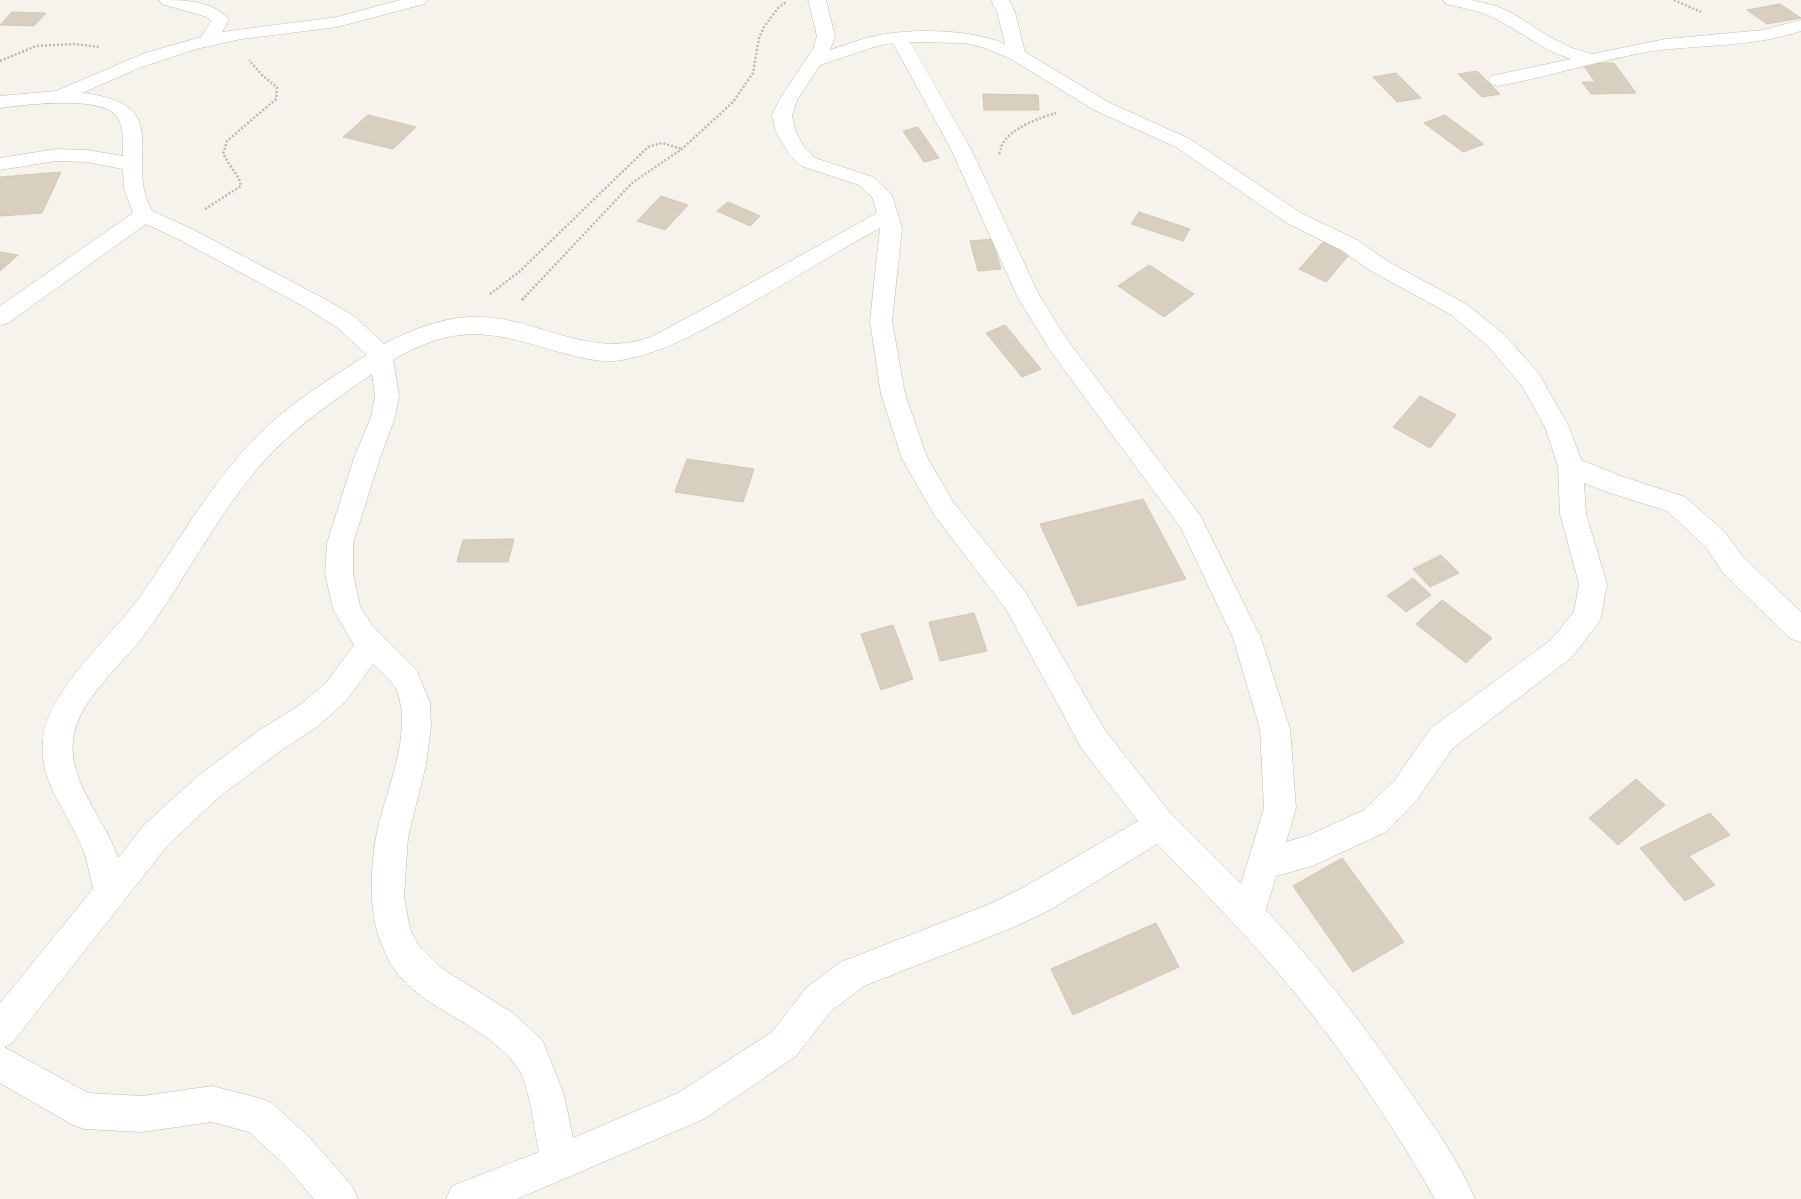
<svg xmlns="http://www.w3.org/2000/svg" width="1801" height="1199" viewBox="0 0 1801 1199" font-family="'Roboto Condensed',sans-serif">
<rect width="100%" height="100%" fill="#f6f3ec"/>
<g fill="#d8cfc1" stroke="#d3c7b4">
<path d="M1780,4L1801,18L1767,24L1747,10Z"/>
<path d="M12,12L46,13L34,26L0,25Z"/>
<path d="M1582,63H1614L1636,93L1591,94L1582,82H1595Z"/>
<path d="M1477,71L1500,94L1482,97L1458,74Z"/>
<path d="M1396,73L1421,98L1397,102L1373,77Z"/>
<path d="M983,94L1038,95L1039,110H984Z"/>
<path d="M368,115L416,127L393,149L343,137Z"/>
<path d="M1445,115L1484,144L1463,152L1424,123Z"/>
<path d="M918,127L939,158L924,162L903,131Z"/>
<path d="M61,172L42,213L0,216V177Z"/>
<path d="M661,196L688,205L665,230L637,221Z"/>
<path d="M728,202L760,216L750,226L717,211Z"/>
<path d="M1139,212L1190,229L1183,241L1131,224Z"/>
<path d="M992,239L1001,269L978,271L970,241Z"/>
<path d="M1323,242L1350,254L1326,282L1299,269Z"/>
<path d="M0,252L18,255L0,271Z"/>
<path d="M1149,265L1194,294L1164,317L1118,286Z"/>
<path d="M1005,325L1041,369L1022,377L986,333Z"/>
<path d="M1420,396L1456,415L1430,448L1393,427Z"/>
<path d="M687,459L754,469L743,502L675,492Z"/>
<path d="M1143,499L1186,579L1078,606L1040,524Z"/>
<path d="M514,539L508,562H457L463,540Z"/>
<path d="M1441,555L1459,573L1430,587L1413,569Z"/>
<path d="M1413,578L1431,595L1406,612L1387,596Z"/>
<path d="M1442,600L1492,638L1466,663L1416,624Z"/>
<path d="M974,613L987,651L940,661L929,622Z"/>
<path d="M893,625L913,679L881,690L861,634Z"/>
<path d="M1636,779L1665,805L1618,845L1589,818Z"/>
<path d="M1710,813L1730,835L1689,856L1715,885L1685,901L1640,848Z"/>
<path d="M1342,858L1404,942L1353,972L1293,886Z"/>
<path d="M1156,923L1179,967L1073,1015L1051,969Z"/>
</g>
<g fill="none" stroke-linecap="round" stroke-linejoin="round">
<defs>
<g id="minor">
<path d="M159,0C182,0 214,0 229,20L222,32L337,17L400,0H427L424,4L337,27L241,39L196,49L139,68L82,93C179,104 122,157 152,211L192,229L319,296L354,316L384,344C411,330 440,318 471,317C534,314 588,362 653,336L724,298L877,213L872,197L859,185L801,166L789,154L776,132L772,116L779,100L813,49L817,36L808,0H826L835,36L830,50C845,45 860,39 875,36C912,28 970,29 1005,44L997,12L991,0H1009L1015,12L1025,52L1108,102L1190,139L1301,213L1357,240L1387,261L1466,304L1504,334L1539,374L1569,427L1581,460L1621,476L1685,497L1724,531L1743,557L1801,612V642L1791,639L1723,573L1706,547L1667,511L1604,491L1584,483L1586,514L1607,584L1601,617L1597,625L1571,658L1453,748L1416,801L1386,832L1312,866L1276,876L1266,910C1319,967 1366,1028 1410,1092C1434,1126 1459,1161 1475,1199H1435C1390,1120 1338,1043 1279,974C1241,929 1199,887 1157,844L1050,910L1012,928L864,986L831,1011L796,1056L704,1119L517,1199H446L452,1186L539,1152C534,1129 530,1083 516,1065C483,1023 423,1010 394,969C387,959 381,943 377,931C369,902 371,867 376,837C384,794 415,732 396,689C392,680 380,672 373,664L346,701L317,727L283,749L220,796L167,846L12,1043L4,1047L88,1093L142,1096L212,1086L259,1098L272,1103L310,1138L352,1186L358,1199H314L284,1164L249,1132L212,1122L142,1132L84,1129L71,1124L0,1083V1003L93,889C90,876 88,863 84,852C70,814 38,783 43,740C48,690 110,638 139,598C179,542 211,482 260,433C291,403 330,378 367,355L338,328L303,306L178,239L146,224L8,323L0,325V306L133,213L124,189L123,169L87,162L56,161L0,170V158L56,149L87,150L123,156C123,145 124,128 118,118C104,94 24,105 0,108V96L56,91L145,53L201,37L211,21L207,17L162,4ZM910,42L965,43L985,48L1011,59L1094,110L1176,147L1287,223L1341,250L1371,271L1450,314L1488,346L1522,386L1545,427L1558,466L1560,514L1579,584L1574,612L1551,640L1431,728L1394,781L1364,810L1309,835L1286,842L1296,808L1290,729L1261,638L1200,515L1068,341L1039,295L972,151ZM893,43L952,151L1017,296L1052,353L1181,528L1233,638L1260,729L1264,808L1241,884L1171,814L1104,729L1026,593L953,502L927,457L905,394L892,321L902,228L892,195L873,177L815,158L804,147L796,132L792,116L797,100L820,65L877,46ZM880,228L870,321L881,394L902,459L935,516L1006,609L1082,749L1138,821L1026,886L992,903L841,962L807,987L772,1032L678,1093L573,1138L564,1095L543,1041L513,1013L441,968L418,945L410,929L404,897L408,837L426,765L431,727L430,703L417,671L372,625L360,606L353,573V543L380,458L395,417L399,396L393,360C458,322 492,332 559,352C579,357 602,364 622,360C662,353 695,334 730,315C780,287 829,256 880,228ZM372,374L375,396L371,417L354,458L327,543L325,573L333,609L354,645L326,683L297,707L261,729L198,776L145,824L118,858C105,818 68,783 73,739C78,701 120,666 143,637C184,582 214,520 258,468C290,430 332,402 372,374Z"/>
<path d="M1443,0H1472L1496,6L1510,12L1550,37L1572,48L1592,54L1666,39L1763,30L1801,20V31C1751,48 1698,44 1647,52C1597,61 1548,77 1498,86L1491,84L1489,80L1491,76L1571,59C1544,51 1523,33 1498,20C1482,11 1463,8 1446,4Z"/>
</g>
</defs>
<use href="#minor" stroke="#c2bbae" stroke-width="1"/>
<g stroke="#c4b79f" stroke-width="2.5" stroke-dasharray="2 2" stroke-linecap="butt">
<path d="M1674,0L1701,12"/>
<path d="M0,61L36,46L75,44L99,47"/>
<path d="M999,154C1001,150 1001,146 1003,143C1013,127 1039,118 1056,113"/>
<path d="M205,209L241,186L239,179L223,154L227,141L276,99L277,87L262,75L249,60"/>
<path d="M490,294L519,272L648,147L662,143L682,149"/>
<path d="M522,300L632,183L682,149L733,102L753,73L759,38L764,27L778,8L786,2"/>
</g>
<path stroke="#c4b79f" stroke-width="3" stroke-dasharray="2.5 2.5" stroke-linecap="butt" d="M522,300L524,298"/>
<use href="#minor" fill="#fff" fill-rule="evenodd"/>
</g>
</svg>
